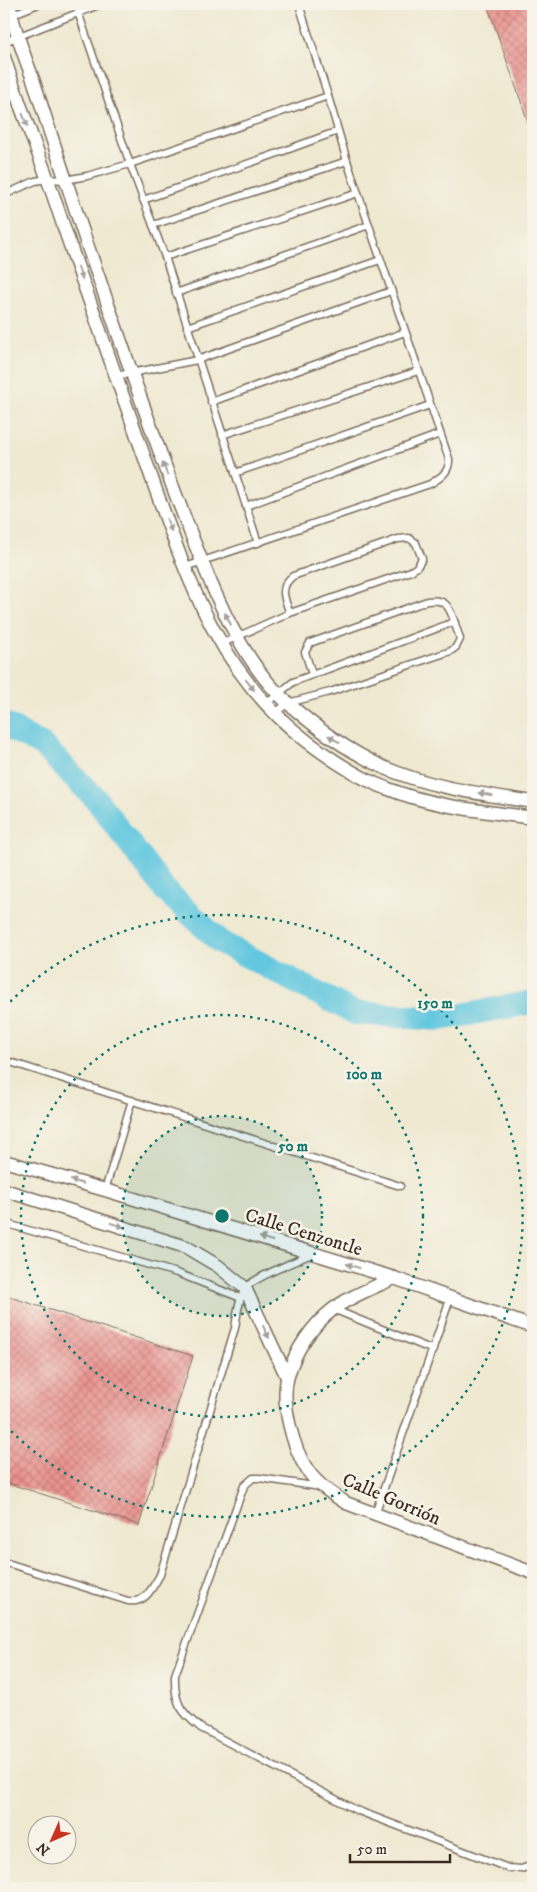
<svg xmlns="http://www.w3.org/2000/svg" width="537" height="1892" viewBox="0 0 537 1892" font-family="'IM FELL DW Pica',serif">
<defs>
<pattern id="building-cross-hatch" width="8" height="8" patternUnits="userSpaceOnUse" patternTransform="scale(1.25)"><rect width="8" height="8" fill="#eb938f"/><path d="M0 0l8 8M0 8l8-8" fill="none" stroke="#c07874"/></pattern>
</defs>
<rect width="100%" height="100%" fill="#f7f3e8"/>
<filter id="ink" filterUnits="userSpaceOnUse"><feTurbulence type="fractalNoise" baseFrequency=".02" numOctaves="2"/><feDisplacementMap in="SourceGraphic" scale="10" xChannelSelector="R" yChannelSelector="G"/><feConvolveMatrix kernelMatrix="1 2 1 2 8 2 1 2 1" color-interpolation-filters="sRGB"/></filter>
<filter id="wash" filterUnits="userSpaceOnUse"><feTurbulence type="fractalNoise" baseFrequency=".0096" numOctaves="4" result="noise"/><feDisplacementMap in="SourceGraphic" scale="20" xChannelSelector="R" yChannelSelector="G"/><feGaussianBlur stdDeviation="1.12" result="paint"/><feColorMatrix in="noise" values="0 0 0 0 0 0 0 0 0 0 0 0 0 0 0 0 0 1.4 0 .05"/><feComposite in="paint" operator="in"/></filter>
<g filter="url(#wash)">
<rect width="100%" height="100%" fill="#efe9d1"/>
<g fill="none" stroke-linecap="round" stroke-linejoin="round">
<path stroke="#62c7df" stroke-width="24" d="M4,724L43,746L95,798L165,890L220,942L355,1013L440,1019L533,1002"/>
</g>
<g id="blocks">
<g fill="url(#building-cross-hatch)">
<path d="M487,4H533V133H532Z"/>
<path d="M4,1295L193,1356L139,1525L4,1482Z"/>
</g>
</g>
</g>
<g filter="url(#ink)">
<use href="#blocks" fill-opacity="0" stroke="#7a6d5d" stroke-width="1"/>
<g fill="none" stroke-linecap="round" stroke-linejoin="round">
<defs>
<g id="service">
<path d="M299,4L328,96"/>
<path d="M78,12L130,164L165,257L258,543"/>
<path d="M4,18L38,4"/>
<path d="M4,42L101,4"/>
<path d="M4,195L35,181L47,179L65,180L87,176L130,164L328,96L347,161L449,459C450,472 440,478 430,484L185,567"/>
<path d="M143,200L270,156L338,131"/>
<path d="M153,225L347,161"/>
<path d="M165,257L358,193"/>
<path d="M176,293L369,225"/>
<path d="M187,327L380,260"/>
<path d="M116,376L197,360L391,291"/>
<path d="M211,402L405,332"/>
<path d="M222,435L418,371"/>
<path d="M235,473L430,405"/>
<path d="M246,506L440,434"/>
<path d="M221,644L290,613L411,571L417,567L422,559L416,543L409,538L398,539L293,576C279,586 284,599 290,613"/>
<path d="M266,704L293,682L454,622"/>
<path d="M275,713L288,703L330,692L451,651L456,647L460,639C459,634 456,629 455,623C449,607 447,598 427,601L310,643L305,652L312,674"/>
<path d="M4,1060L400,1186"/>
<path d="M105,1190L132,1100"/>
<path d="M4,1223L177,1273L241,1298"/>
<path d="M333,1309L433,1350"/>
<path d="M321,1487L259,1478H253L244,1486L175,1675C174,1702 180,1712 201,1728L356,1810L508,1868L521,1869L533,1865"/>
<path d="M375,1514L450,1299"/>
<path d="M4,1562L128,1601C146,1604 152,1588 160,1575L235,1328C237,1316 238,1300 245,1289C250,1279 299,1260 311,1254"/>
</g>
<g id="minor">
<path d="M9,4C14,30 25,57 34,82C51,136 69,190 87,244C119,335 149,427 184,516C208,578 238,660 289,704C317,729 349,751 383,767C430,788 483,794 533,802"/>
<path d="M4,57C17,99 33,139 48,180C63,225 78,269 94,313C113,369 133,424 152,479C188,580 219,675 308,742C332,760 358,778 386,788C432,807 484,811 533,818"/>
<path d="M4,1161L105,1190L394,1278L533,1327"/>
<path d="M4,1190L186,1247L218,1266L245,1288L287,1377"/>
<path d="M394,1278C373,1288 350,1296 332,1310C312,1326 295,1350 288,1376C280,1401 293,1449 308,1471C318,1485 332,1494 346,1503L533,1573"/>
</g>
</defs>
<use href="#service" stroke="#7a6d5d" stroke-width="9"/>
<use href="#minor" stroke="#7a6d5d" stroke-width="15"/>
<use href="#service" stroke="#fff" stroke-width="6"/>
<use href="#minor" stroke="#fff" stroke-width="12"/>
</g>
<defs><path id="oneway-solid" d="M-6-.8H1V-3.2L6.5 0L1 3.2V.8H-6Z" transform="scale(1.25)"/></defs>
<g fill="#a79f9a">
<use href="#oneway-solid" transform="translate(25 120) rotate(69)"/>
<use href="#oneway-solid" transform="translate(80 273) rotate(71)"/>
<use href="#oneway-solid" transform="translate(165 469) rotate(-111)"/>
<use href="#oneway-solid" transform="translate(169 525) rotate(69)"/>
<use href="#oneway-solid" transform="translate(228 619) rotate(-117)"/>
<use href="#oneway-solid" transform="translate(250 685) rotate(51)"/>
<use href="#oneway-solid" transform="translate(334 739) rotate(-148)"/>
<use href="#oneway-solid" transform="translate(485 794) rotate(-171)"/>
<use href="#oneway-solid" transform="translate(77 1182) rotate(-164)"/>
<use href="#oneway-solid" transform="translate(117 1225) rotate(17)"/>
<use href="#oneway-solid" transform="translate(266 1239) rotate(-163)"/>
<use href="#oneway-solid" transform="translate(353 1266) rotate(-163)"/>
<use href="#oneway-solid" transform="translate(266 1332) rotate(64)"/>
</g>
</g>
<circle cx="222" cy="1216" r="100" fill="#0f766e" fill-opacity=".12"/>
<g fill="none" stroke="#0f766e" stroke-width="2.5" stroke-dasharray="2.5 5">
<circle cx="222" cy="1216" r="100"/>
<circle cx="222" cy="1216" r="201"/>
<path d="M5 1007A301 301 0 1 1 5 1425"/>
</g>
<g text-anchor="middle" stroke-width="5" stroke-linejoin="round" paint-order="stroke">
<g font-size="19" fill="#3b2a1e" stroke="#f7f3e8">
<text transform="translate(304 1231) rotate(17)" y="7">Calle Cenzontle</text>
<text transform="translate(392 1498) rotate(23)" y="7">Calle Gorrión</text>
</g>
</g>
<circle cx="222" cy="1216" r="8" fill="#0f766e" stroke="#f7f3e8" stroke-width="2.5"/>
<g font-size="15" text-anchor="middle" font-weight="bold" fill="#0f766e" stroke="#f7f3e8" stroke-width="5" stroke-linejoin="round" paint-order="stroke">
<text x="435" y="1008">150 m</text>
<text x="364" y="1079">100 m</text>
<text x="293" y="1151">50 m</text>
</g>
<rect width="537" height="1892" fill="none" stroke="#f7f3e8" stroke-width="20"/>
<g transform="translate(52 1840) rotate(225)"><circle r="24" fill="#f7f3e8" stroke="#aca397"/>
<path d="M0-4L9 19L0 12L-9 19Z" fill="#c8321e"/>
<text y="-8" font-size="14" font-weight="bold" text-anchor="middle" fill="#3b2a1e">N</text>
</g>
<path d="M350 1854v8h100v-8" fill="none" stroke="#3b2a1e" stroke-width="2.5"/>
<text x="357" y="1854" font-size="15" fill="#3b2a1e" stroke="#f7f3e8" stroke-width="4" paint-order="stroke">50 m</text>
</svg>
